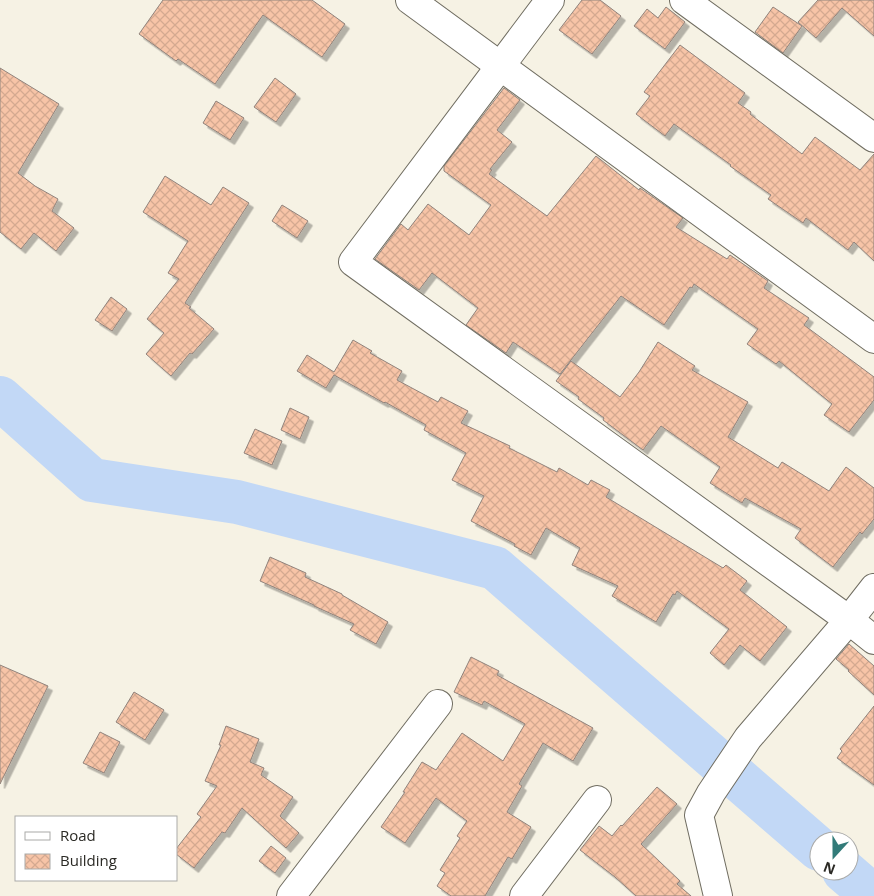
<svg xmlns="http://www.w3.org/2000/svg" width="874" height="896" viewBox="0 0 874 896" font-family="'Open Sans',sans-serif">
<defs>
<pattern id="building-cross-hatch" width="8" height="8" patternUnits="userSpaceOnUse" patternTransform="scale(1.25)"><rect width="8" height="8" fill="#f7c4a7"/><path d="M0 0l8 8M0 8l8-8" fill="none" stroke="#d4a990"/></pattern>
<filter id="shadow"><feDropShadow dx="4.5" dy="4.5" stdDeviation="0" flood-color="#0004"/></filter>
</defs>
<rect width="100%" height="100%" fill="#f6f2e4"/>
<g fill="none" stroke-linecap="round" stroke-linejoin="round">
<g stroke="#c2d8f6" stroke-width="44">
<path d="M0,398L92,480L237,502L495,568L819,849"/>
<path d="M844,871L873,896"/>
</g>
</g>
<g fill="url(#building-cross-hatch)" stroke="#90837c" filter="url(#shadow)">
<path d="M163,0H312L345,24L322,57L263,15L215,84L178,59L176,61L139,34Z"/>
<path d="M582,0H600L621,16L592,54L559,30Z"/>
<path d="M818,0H874V36L842,8L816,38L798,22Z"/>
<path d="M666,7L685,22L665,49L634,26L647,9L658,18Z"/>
<path d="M773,7L802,26L783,53L755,32Z"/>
<path d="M680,45L745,93L738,103L751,112L750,114L802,154L815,137L860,170L874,154V261L854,242L848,250L806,218L803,223L768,199L771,195L730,166L731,165L674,124L665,136L636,114L650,96L644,92Z"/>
<path d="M0,68L59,104L18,173L35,186L58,199L52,211L74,228L56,251L34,233L21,249L0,232Z"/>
<path d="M275,78L296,94L276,122L254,107Z"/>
<path d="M504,88L520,100L497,130L512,142L490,169L492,170L489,174L547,216L596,156L639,190L640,188L683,218L676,227L727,259L730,255L768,281L764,288L809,318L804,325L874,377V400L849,432L824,415L832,404L779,361L776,364L747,344L758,329L694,284L692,288L690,287L664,325L621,296L560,374L513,342L506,353L466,325L478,308L432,273L419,290L375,259L401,224L408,230L428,204L469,235L491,205L444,171V166Z"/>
<path d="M216,101L244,118L230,140L203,123Z"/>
<path d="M165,176L211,205L223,187L249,203L185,303L191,307L189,308L214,329L192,354L190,353L171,376L146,354L164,333L147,319L179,279L168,273L188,241L143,212Z"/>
<path d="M282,205L308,221L297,238L272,221Z"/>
<path d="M111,297L127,309L112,331L95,320Z"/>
<path d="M353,340L372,351L370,353L402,371L397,380L438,402L441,397L468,411L461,423L510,446L509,448L557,472L559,468L588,485L591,480L610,490L606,497L723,568L726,565L747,581L740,590L787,627L760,661L740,645L724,665L710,653L729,629L677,591L675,595L673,594L656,622L612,596L618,586L572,565L580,548L546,528L531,555L514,546L515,544L471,521L484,496L452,480L466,453L424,430L426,425L385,402L384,403L334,375L326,388L297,371L307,355L334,372Z"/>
<path d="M658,342L695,366L692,370L748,402L728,437L778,468L782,462L829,491L846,467L874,488V519L862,534L860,532L833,567L795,538L801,529L745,498L742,503L710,483L720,467L661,426L643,450L603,420L604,418L578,399L579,397L556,381L571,361L620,397L639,372Z"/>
<path d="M290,408L309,417L300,439L281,430Z"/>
<path d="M255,429L282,441L272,465L244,453Z"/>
<path d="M270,557L306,573L305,577L342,594V595L388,622L376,644L350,630L354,624L314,606V605L260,581Z"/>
<path d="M849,644L874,666V695L848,671L849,670L836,659Z"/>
<path d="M471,657L499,671L497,675L593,728L573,761L543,743L519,784L522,786L507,812L531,827L512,859L508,857L485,896H451L437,886L445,873L440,870L460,838L457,836L467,821L436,798L405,843L381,827L405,792H403L422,762L436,770L462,733L503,761L525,724L484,701L482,705L454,692Z"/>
<path d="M0,665L48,686L0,784Z"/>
<path d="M134,692L164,710L145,740L116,722Z"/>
<path d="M874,706V785L837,758L842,751L840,749Z"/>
<path d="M226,726L259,739L250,762L264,768L261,775L293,797L280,816L299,833L286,848L242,808L225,833L222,832L194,868L176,854V849L201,817L197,814L217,786L205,781L221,745H219Z"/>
<path d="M100,732L120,742L104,773L83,763Z"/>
<path d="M657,787L677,804L641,844L680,881L677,884L691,896H636L615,877L580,850L599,826L612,836L621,825L622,826Z"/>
<path d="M271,846L286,858L275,873L259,861Z"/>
</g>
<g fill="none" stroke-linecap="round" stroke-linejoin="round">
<defs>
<g id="minor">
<path d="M410,0L874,339"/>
<path d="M550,0L353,262L849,620L874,640"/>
<path d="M684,0L874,138"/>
<path d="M291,896L438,704"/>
<path d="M524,896L597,800"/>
<path d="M718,896L699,815L711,793L748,738L849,620L874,588"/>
</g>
</defs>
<use href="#minor" stroke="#706d61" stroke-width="30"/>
<use href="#minor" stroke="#fff" stroke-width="28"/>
</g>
<rect x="15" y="816" width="162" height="65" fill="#ffffff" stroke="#aaaaa8"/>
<rect x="25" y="832" width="25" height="8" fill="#ffffff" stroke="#aaaaa8"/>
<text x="60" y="841" font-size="15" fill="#2b2a25">Road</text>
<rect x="25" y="854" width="25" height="15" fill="url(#building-cross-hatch)" stroke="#aaaaa8"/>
<text x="60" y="866" font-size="15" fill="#2b2a25">Building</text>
<g transform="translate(834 856) rotate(201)"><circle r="24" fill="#ffffff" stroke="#aaaaa8"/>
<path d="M0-4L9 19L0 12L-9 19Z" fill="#327b79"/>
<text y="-8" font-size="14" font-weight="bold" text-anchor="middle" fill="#2b2a25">N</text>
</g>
</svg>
